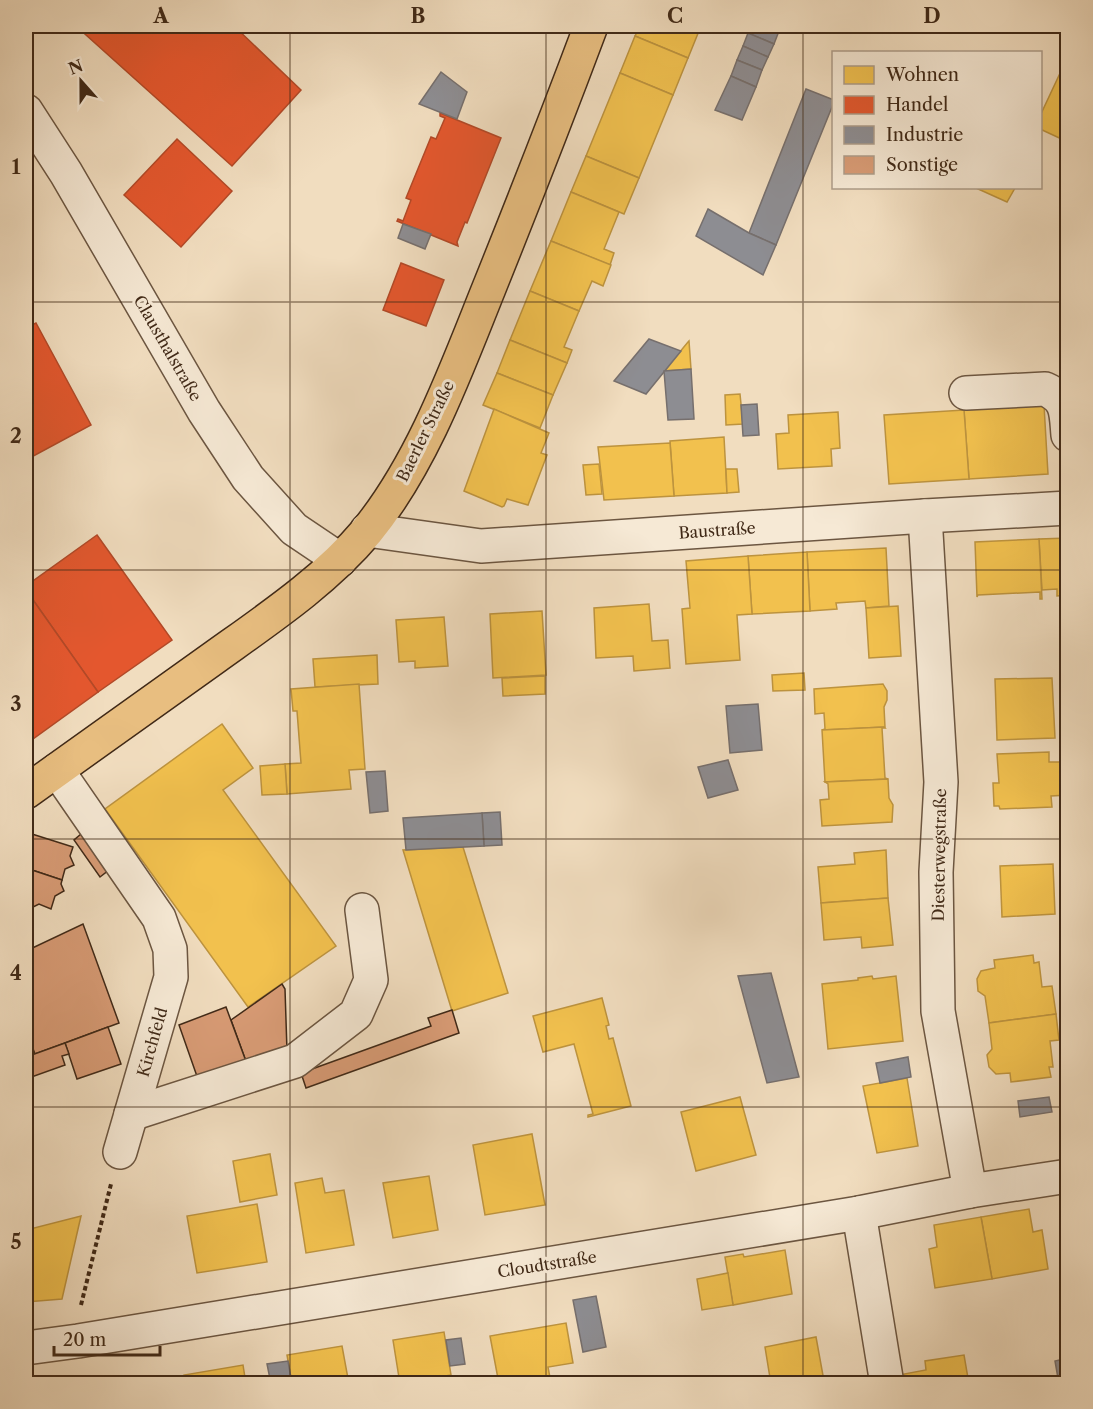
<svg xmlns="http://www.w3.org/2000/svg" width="1093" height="1409" viewBox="0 0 1093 1409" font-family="'Libre Caslon Text',serif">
<rect width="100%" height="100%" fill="#f1ddbf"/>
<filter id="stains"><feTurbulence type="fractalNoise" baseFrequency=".00333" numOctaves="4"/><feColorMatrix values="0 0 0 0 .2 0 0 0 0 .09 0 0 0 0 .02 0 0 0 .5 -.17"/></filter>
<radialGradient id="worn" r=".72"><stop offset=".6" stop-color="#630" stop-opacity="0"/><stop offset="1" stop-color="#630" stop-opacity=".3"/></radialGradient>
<g fill="#f2c14e" stroke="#bd933e" stroke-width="1.5">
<path d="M640,26H701L688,58L635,36Z"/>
<path d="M635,36L688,58L673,95L620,73Z"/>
<path d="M1062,69L1068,72V142L1040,129V116Z"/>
<path d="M620,73L673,95L639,178L586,156Z"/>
<path d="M586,156L639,178L624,214L571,192Z"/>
<path d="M976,188H1015L1007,202Z"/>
<path d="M571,192L619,212L604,249L614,253L610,265L551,241Z"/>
<path d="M551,241L611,265L603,286L592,281L579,311L530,291Z"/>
<path d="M530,291L579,311L564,347L572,350L567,363L510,340Z"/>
<path d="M510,340L567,363L553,395L497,373Z"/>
<path d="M689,341L691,369L664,371L688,342Z"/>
<path d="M497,373L553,395L540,428L483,405Z"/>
<path d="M740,394L743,424L726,425L725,395Z"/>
<path d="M1044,405L1048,474L969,479L964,410Z"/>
<path d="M494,409L549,433L541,453L547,455L528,505L507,499L504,506L502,507L464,491Z"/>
<path d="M964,410L969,479L889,484L884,415Z"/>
<path d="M838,412L840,448L831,449L832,466L778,469L776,434L789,433L788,415Z"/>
<path d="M724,437L727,493L674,496L670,441Z"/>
<path d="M670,443L674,496L604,500L598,447Z"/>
<path d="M599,464L602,494L586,495L583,465Z"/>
<path d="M726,469H737L739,492L727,493Z"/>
<path d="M1068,538V595L1057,596V589L1042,590L1039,539Z"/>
<path d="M1039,539L1042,599H1040V592L978,595L977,597L975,542Z"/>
<path d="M886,548L889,606L866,608L865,601L836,603L837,609L810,611L807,552Z"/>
<path d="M807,552L810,611L752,614L748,556Z"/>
<path d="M748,556L752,614L737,615L740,660L686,664L682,609L690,608L686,561Z"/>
<path d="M649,604L652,641L668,640L670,668L634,671L633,656L596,658L594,608Z"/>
<path d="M898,606L901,656L869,658L866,608Z"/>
<path d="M542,611L546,675L493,678L490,614Z"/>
<path d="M444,617L448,666L415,668V661L399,662L396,620Z"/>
<path d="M377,655L378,684L315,687L313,659Z"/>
<path d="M804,673L805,690L773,691L772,675Z"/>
<path d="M545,676V694L503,696L502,678Z"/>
<path d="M1052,678L1055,738L997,740L995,679Z"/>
<path d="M359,684L365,769L349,770L351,789L287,794L285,764L301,763L297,711H293L291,689Z"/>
<path d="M883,684L887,691V700L884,707L885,727L822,730L825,729L824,713L815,714L814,689Z"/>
<path d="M222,724L253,768L223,790L336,946L248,1007L105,809Z"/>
<path d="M884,727L885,728H882L885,778L888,779L825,782L822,730Z"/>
<path d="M1049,752V762H1067L1068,795L1051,796L1052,807L1000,809L999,806H994L993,783H999L997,754Z"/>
<path d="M285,764L287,794L262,795L260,766Z"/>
<path d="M888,779L889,798L893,805L892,822L822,826L820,800L829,799L828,784L825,782Z"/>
<path d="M463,847L508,993L452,1011L403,850Z"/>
<path d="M886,850L888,898L821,903L818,867L855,864L854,853Z"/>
<path d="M1053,864L1055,914L1002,917L1000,866Z"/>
<path d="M888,898L893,945L862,948L861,937L824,940L821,903Z"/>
<path d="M1033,955L1034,963L1039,962L1042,987L1052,986L1056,1014L989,1023L985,996L978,991L977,979L981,971L995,968L994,960Z"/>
<path d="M872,976L873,979L896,976L903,1041L828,1049L822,984L858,980V978Z"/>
<path d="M602,998L609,1025L606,1026L609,1039L613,1038L631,1106L588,1117V1115L593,1114L574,1044L543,1052L533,1016Z"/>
<path d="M1056,1014L1059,1040L1050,1041L1053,1067H1049L1051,1077L1011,1082L1010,1073L996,1074L989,1067L987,1055L992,1049L989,1023Z"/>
<path d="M907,1078L918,1146L877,1153L863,1086Z"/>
<path d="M740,1097L756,1155L696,1171L681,1112Z"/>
<path d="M532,1134L545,1205L485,1215L473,1145Z"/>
<path d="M270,1154L277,1195L240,1202L233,1161Z"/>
<path d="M429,1176L438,1230L393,1238L383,1183Z"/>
<path d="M322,1178L325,1193L344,1190L354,1245L306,1253L295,1183Z"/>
<path d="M257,1204L267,1262L197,1273L187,1216Z"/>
<path d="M1029,1209L1033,1232L1042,1230L1048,1269L992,1279L981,1217Z"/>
<path d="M81,1216L62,1299L26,1302V1230Z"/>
<path d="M981,1217L992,1279L935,1288L929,1249L937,1247L934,1225Z"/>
<path d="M785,1250L792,1294L733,1305L725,1257L743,1254L744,1257Z"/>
<path d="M728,1273L733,1305L702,1310L697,1279Z"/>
<path d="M566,1323L573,1363L548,1367L551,1383L499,1384L490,1336Z"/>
<path d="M444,1332L451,1375L400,1384L393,1340Z"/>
<path d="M816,1337L824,1381L810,1384H771L765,1347Z"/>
<path d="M342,1346L349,1384H292L287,1355Z"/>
<path d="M964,1355L969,1384H905L904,1374L926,1370L925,1361Z"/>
<path d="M243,1365L246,1384H185L184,1375Z"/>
</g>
<g fill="#e4572e" stroke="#b34927" stroke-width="1.5">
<path d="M76,26H234L301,90L232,166Z"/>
<path d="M440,113L501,138L467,223L465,222L457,242L458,246L397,221L398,219L403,221L411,200L406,198L431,137L436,139L445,118L440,116Z"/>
<path d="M177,139L232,191L181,247L124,195Z"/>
<path d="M401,263L444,280L426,326L383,310Z"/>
<path d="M36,323L91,425L26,460V328Z"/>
<path d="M97,535L172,640L98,692L26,590V586Z"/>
<path d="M26,590L98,692L26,744Z"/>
</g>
<g fill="#8d8d92" stroke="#766f6d" stroke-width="1.5">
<path d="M751,26H765L779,31L774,44L748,33Z"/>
<path d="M748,33L774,44L768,57L743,46Z"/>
<path d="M743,46L768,57L762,70L737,60Z"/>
<path d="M737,60L762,70L756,87L731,76Z"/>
<path d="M441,72L467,92L457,119L419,104Z"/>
<path d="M731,76L756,87L742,120L715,110Z"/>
<path d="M806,89L834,100V102L776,245L749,233Z"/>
<path d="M708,209L749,233L776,245L763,275L696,236Z"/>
<path d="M403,224L431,234L425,249L398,238Z"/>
<path d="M649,339L681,351L646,394L614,381Z"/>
<path d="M691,369L694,419L668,420L664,371Z"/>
<path d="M757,404L759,435L743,436L741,405Z"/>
<path d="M758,704L762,750L730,753L726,706Z"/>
<path d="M728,760L738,790L708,798L698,767Z"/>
<path d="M385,771L388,811L370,813L366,772Z"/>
<path d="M500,812L502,845L484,846L482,813Z"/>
<path d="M482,813L484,846L406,850L403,818Z"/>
<path d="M771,973L799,1077L767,1083L738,976Z"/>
<path d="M908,1057L911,1077L880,1083L876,1063Z"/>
<path d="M1049,1097L1052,1112L1020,1117L1018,1101Z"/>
<path d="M596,1296L606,1347L583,1352L573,1300Z"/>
<path d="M461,1338L465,1364L450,1366L446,1340Z"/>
<path d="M1068,1358V1384H1059L1055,1361Z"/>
<path d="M288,1361L292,1384H271L267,1364Z"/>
</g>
<g fill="#d89b75" stroke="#402917" stroke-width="1.5">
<path d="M87,829L114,866L100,877L74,840Z"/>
<path d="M32,834L73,847L70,856L74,865L65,869L62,880L26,868V842L30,844Z"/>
<path d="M26,868L62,880L61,884L64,891L55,896L51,909L39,904L27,910Z"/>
<path d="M83,924L119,1023L35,1054L26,1030V951Z"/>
<path d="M282,984L285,989L287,1051L247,1064L231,1020Z"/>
<path d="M226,1007L247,1064L199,1082L179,1025Z"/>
<path d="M452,1010L459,1033L306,1088L301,1073L431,1026L428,1018Z"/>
<path d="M108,1027L121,1064L77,1079L65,1043Z"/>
<path d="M65,1043L69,1054L62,1056L65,1065L26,1079V1057Z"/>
</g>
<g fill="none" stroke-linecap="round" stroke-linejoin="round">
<defs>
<g id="minor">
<path d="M26,111L66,173L204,411L248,478L294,529L340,560"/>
<path d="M966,393L1045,389C1068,399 1066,413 1068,435"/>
<path d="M925,516L941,782L936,872L938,1011L970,1191"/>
<path d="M367,530L481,546L925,516L1068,508"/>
<path d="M57,770L159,918L170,949L171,977L120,1152"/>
<path d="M131,1114L295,1061L356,1014L371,980L362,910"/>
<path d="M859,1213L887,1384"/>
<path d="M26,1348L78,1341L859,1213L970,1191L1068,1176"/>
</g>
<path id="major" d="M26,792C89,747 152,702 215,657C268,619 325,581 367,531C423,462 456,370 489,288C524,201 558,114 591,26"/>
</defs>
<use href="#minor" stroke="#6c5641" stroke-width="36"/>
<use href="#major" stroke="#402917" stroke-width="36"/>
<path stroke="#402917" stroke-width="4" stroke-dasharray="4.5 3" stroke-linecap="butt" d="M81,1305L111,1184"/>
<use href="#minor" stroke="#f6e9d5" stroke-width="33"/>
<use href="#major" stroke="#e8be80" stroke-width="33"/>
</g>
<path fill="none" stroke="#402917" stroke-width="1.5" stroke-opacity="0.55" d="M290,26V1384M546,26V1384M803,26V1384M26,302H1068M26,570H1068M26,839H1068M26,1107H1068"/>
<g text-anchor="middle" stroke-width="6" stroke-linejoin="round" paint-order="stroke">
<g font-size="16" fill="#402917" stroke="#f6e9d5">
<text transform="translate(168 348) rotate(60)" y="6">Clausthalstraße</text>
<text transform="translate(425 431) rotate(-64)" y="6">Baerler Straße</text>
<text transform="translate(717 530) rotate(-4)" y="6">Baustraße</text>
<text transform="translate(939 855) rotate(-89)" y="6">Diesterwegstraße</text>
<text transform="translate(152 1042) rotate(-74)" y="6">Kirchfeld</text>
<text transform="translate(547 1264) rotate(-9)" y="6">Cloudtstraße</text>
</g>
</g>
<rect width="1093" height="1409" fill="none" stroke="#f1ddbf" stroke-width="66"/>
<rect x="832" y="51" width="210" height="138" fill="#f6e9d5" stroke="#ad9c89" stroke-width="1.5"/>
<rect x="844" y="66" width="30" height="18" fill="#f2c14e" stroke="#ad9c89" stroke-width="1.5"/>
<text x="886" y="81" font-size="18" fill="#402917">Wohnen</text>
<rect x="844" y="96" width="30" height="18" fill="#e4572e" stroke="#ad9c89" stroke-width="1.5"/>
<text x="886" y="111" font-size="18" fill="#402917">Handel</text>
<rect x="844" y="126" width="30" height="18" fill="#8d8d92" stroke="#ad9c89" stroke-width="1.5"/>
<text x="886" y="141" font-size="18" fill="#402917">Industrie</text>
<rect x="844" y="156" width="30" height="18" fill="#d89b75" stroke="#ad9c89" stroke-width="1.5"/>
<text x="886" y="171" font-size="18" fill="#402917">Sonstige</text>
<g transform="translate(81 81) rotate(339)" stroke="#f6e9d5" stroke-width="4.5" paint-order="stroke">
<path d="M0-4.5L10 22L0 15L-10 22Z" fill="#402917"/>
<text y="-9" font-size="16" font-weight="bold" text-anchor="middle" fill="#402917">N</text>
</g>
<path d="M54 1346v9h106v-9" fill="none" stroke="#402917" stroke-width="3"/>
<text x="63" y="1346" font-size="18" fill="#402917" stroke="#f6e9d5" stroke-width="4.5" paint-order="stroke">20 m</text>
<rect x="33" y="33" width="1027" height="1343" fill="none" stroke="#402917" stroke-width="2"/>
<g font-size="20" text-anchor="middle" font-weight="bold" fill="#402917">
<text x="161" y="23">A</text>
<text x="418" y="23">B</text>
<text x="675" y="23">C</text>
<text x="932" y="23">D</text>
<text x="16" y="174">1</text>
<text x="16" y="443">2</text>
<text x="16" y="711">3</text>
<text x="16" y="980">4</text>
<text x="16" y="1249">5</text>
</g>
<rect width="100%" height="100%" filter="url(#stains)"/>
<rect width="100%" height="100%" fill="url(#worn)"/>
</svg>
